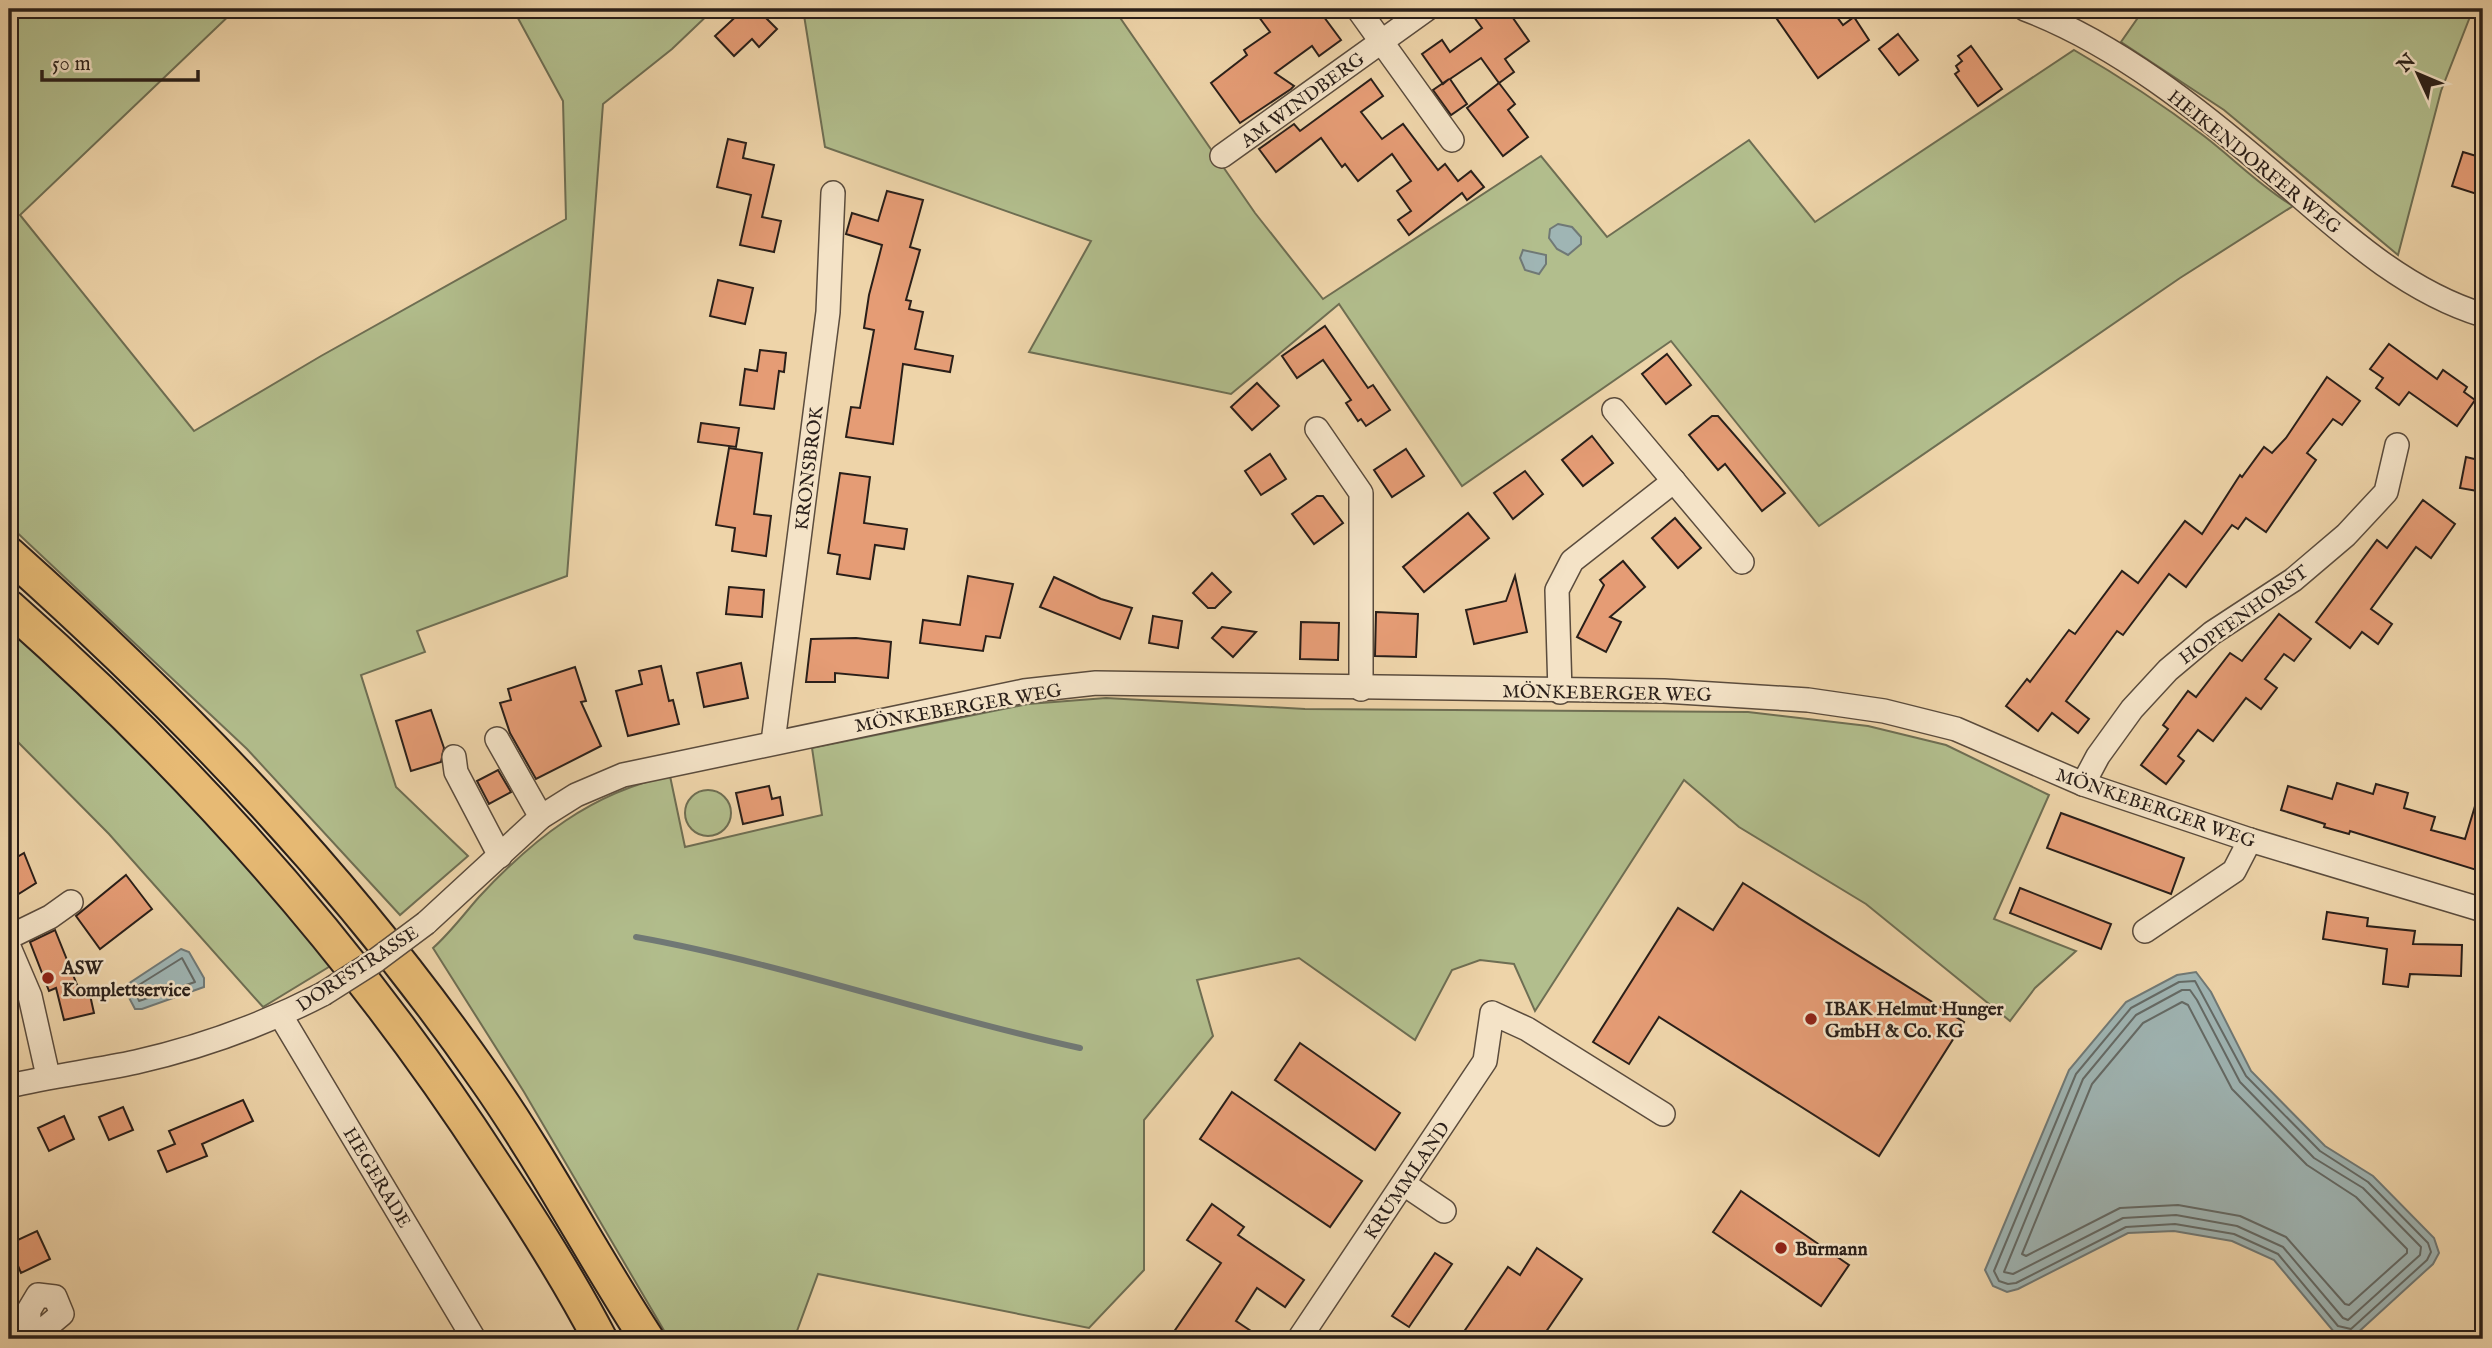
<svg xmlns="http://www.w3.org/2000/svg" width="2492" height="1348" viewBox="0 0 2492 1348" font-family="'IM FELL English',serif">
<rect width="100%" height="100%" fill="#eed4a9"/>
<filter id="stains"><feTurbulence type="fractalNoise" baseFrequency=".00286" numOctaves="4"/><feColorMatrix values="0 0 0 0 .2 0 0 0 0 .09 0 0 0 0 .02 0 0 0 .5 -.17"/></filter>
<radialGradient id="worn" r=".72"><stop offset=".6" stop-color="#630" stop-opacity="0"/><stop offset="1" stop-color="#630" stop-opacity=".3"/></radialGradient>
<g fill="#b2be8d" stroke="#6e6e53" stroke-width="2">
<path d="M9,9H236L20,215L194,431L321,356L566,219L563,101L513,9H714L672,49L603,104L567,576L417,631L425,652L361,675L396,787L468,856L400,915L247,749L9,525Z"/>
<path d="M803,9H1114L1255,213L1323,299L1541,156L1607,237L1749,140L1815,222L2074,50C2119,76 2162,104 2204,136C2234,159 2260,186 2293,206L2180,278L1819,526L1671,341L1462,486L1339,304L1231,394L1029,352L1091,241L825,147Z"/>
<path d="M2144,9H2473L2441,91L2398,255L2224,110L2121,42Z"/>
<path d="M9,623L173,777L332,965L263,1007L109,834L9,733Z"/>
<path d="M1106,698L1305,709L1748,712L1868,726L1946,745L2049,795L1994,919L2076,951L2035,988L2010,1021L1866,904L1739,827L1684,780L1535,1011L1514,964L1480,960L1452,970L1415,1040L1299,958L1197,980L1213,1036L1144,1120V1270L1089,1328L818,1274L794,1339H669L524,1092L433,948C450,933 464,914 479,897C533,839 592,792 670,776L685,847L822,815L812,748L1028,704Z"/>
<circle cx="708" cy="813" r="23"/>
</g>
<g fill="#9fb5b4" stroke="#707976" stroke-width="2">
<path d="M1558,224L1572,227L1581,237V244L1568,255L1557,249L1549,238L1550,229Z"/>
<path d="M1523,250L1546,255V264L1539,274L1525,270L1520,258Z"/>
<path d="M181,949L189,952L204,978V987L142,1009H135L125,990L128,984Z"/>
<path d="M2196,972L2211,992L2251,1071L2325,1146L2373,1176L2434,1238L2439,1253L2433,1264L2354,1336L2346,1337L2334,1332L2274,1260L2232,1241L2174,1231L2128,1233L2018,1289L2007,1292L1993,1286L1985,1270L2069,1070L2126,1002L2177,975Z"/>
</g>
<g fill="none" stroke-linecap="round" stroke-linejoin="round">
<g stroke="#646a66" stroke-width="2">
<path d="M182,958L195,982L139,1001L134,988Z"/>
<path d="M2195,981L2246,1076L2320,1151L2368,1182L2428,1243L2431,1252L2427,1260L2351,1329L2338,1326L2278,1254L2234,1234L2175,1224L2126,1227L2016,1283L2008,1284L1999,1281L1994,1271L2076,1074L2131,1008L2179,982Z"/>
<path d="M2182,990H2190L2197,1000L2240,1082L2314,1158L2363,1188L2421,1247L2420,1255L2348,1320L2343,1318L2283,1247L2237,1226L2176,1215L2123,1218L2013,1274L2004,1272L2083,1079L2136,1015Z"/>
<path d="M2182,1002L2188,1005L2232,1089L2307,1165L2356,1197L2407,1249V1253L2349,1305L2345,1304L2286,1237L2240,1216L2178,1205L2120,1208L2026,1256L2022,1254L2092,1084L2143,1023Z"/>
</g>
<path stroke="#707976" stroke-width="6" d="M636,937C786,964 931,1016 1080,1048"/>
</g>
<g fill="#e59c75" stroke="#2a1f19" stroke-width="2">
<path d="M744,9H757L777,29L759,47L752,39L734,56L715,36Z"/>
<path d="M1253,9H1318L1341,40L1319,56L1312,46L1275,73L1294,86L1291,89L1240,123L1211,83L1247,55L1244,50L1270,32Z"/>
<path d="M1485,9H1527L1513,18L1529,41L1505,59L1514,72L1499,83L1481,58L1450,79L1467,104L1451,115L1433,90L1449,79L1443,84L1422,54L1442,40L1450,52L1482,28L1474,17Z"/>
<path d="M1770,9H1831L1843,25L1854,17L1869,40L1818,78Z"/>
<path d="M1898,34L1918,60L1899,75L1879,49Z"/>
<path d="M1971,46L2002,89L1978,106L1955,74L1959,71L1956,66L1962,61L1958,56Z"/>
<path d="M1371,79L1383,96L1361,112L1382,139L1403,124L1438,170L1445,164L1458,181L1471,171L1484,187L1467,200L1462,193L1409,235L1398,220L1411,211L1397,191L1411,181L1392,154L1358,181L1345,164L1342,167L1321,138L1276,172L1259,149L1294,124L1300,131Z"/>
<path d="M1499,83L1515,104L1508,110L1528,137L1503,156L1467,108Z"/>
<path d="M728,139L746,143L743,158L774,165L762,217L781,221L774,252L740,245L751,195L717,187Z"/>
<path d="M2463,152L2483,158V196L2452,186Z"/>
<path d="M887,191L923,200L910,247L920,250L906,300L911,301L909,309L923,312L915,349L953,356L950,372L903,364L893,444L846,437L851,407L860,408L874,330L864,328L869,295L882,245L846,234L852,213L878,221Z"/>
<path d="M718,280L753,288L745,324L710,316Z"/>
<path d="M1325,326L1368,388L1373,385L1390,410L1366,426L1361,419L1358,421L1346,403L1351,400L1323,360L1297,378L1282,356Z"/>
<path d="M2389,344L2437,379L2443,370L2467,387L2464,392L2475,400L2457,426L2409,392L2399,405L2376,388L2383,378L2370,369Z"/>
<path d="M760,350L786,353L784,372L779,371L774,409L740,405L745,369L757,371Z"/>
<path d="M1667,354L1691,385L1666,404L1642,374Z"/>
<path d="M2327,377L2360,401L2342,425L2333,419L2307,453L2316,460L2266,532L2246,518L2238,529L2232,525L2186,587L2169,574L2123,635L2117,631L2066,701L2089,719L2078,733L2052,713L2038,731L2006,706L2027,679L2030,682L2069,630L2075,634L2122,571L2138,583L2185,521L2202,534L2240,475L2242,477L2264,447L2272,453L2286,438Z"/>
<path d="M1257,383L1279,406L1252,430L1231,407Z"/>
<path d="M1712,416H1718L1785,493L1762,511L1725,464L1718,470L1689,435Z"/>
<path d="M701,423L739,428L736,447L698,442Z"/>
<path d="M1592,436L1613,463L1583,486L1562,460Z"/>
<path d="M729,448L762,453L754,514L771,516L766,556L732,551L735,528L716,525Z"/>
<path d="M1406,449L1424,476L1392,497L1374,470Z"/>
<path d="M1270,454L1286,479L1261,495L1245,471Z"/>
<path d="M2466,457L2483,461V492L2460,488Z"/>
<path d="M1525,471L1543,494L1513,519L1494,493Z"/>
<path d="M840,473L870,477L864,523L907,529L904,549L875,545L870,579L837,574L840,555L828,553Z"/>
<path d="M1317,496H1323L1343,523L1314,544L1292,514Z"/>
<path d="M2423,500L2455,524L2431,558L2416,547L2371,609L2392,624L2378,644L2362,632L2350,648L2316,622L2377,540L2387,548Z"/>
<path d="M1468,513L1489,538L1424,592L1403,567Z"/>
<path d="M1675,518L1701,548L1678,568L1652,538Z"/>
<path d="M1623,561L1645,587L1610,617L1621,622L1606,652L1577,637L1604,585L1600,580Z"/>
<path d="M1212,573L1231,592L1215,608H1208L1193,593Z"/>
<path d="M968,576L1013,584L1000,638L986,636L983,651L920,643L923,620L960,625Z"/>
<path d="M1515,576L1527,632L1474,644L1466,610L1506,601Z"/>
<path d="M1054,577L1101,599L1132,608L1120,639L1040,607Z"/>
<path d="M729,587L764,590L762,617L726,614Z"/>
<path d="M1376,612L1418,614L1416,657L1375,656Z"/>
<path d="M2279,614L2311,639L2294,661L2284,654L2265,679L2277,688L2261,709L2246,698L2213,741L2198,730L2178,756L2184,761L2166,784L2141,765L2168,729L2163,725L2188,691L2196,697L2230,653L2242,661Z"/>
<path d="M1153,616L1182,621L1178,648L1149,643Z"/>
<path d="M1301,622L1339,623L1338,660L1300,659Z"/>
<path d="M1222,627L1256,632L1233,657L1212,638Z"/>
<path d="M856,638L891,642L888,678L835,673V682H806L811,639Z"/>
<path d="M741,663L748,698L704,707L697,673Z"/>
<path d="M661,666L669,701L673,700L679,724L628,736L616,691L642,684L639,671Z"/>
<path d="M575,667L586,701L581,702L601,746L536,779L510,733L500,703L511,700L508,689Z"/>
<path d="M431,710L444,748L441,762L411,771L396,721Z"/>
<path d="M498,770L511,792L489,804L477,781Z"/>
<path d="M2337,783L2373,794L2376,784L2408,793L2404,808L2435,817L2431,830L2465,839L2479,793L2483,794V872L2350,831L2349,834L2324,827L2325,824L2281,810L2288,786L2332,799Z"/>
<path d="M769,786L772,799L780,797L783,815L743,824L736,793Z"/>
<path d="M2061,813L2184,858L2171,894L2047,848Z"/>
<path d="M24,853L36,883L9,900V862Z"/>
<path d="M126,875L152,909L100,949L76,916Z"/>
<path d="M1743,883L1964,1022L1879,1156L1659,1017L1629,1064L1593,1042L1678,908L1713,930Z"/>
<path d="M2020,888L2111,924L2101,949L2010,913Z"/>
<path d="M2327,912L2368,918L2367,926L2415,931L2413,944L2462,945L2461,976L2410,974L2408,987L2383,984L2387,949L2323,939Z"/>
<path d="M55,930L82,997L90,995L94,1013L64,1020L56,988L49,991L30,942Z"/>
<path d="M1300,1043L1400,1113L1375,1150L1275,1080Z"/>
<path d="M1232,1092L1362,1181L1330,1227L1200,1139Z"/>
<path d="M243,1100L253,1121L202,1144L207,1156L167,1172L158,1151L175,1144L169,1131Z"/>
<path d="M123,1107L133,1130L109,1140L99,1117Z"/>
<path d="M64,1116L74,1139L49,1151L38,1128Z"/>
<path d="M1741,1191L1849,1265L1821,1306L1713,1232Z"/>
<path d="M1212,1204L1244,1227L1238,1235L1304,1280L1285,1307L1257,1288L1236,1321L1263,1339H1169L1221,1263L1187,1240Z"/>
<path d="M37,1231L50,1259L21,1273L9,1244Z"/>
<path d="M1537,1248L1582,1279L1541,1339H1459L1508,1267L1520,1275Z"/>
<path d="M1435,1253L1452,1264L1409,1327L1392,1316Z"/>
</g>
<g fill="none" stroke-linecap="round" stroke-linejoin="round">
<defs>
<g id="minor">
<path d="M1358,9L1452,140"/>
<path d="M2025,9C2117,44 2199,110 2273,173C2337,228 2401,290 2483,315"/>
<path d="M1222,156L1427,9"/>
<path d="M1614,410L1742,562"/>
<path d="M1317,429L1361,493V689"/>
<path d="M1560,692L1557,590L1572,561L1674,481"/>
<path d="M497,739L541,817"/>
<path d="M773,742L828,312L833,193"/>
<path d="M454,757L456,772L500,856"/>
<path d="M2083,784L2098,756L2132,709L2168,670L2212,633L2293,580L2346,535L2386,492L2397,445"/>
<path d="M426,923L541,817L576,795L623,775L1024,691L1096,683L1664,691L1808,700L1884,711L1956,729L2083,784L2250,840L2483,910"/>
<path d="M2145,931L2234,871L2250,840"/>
<path d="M9,937L50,917L71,902"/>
<path d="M9,947L30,996L48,1076"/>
<path d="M281,1016L474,1339"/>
<path d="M9,1086C51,1076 94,1071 136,1062C202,1047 263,1025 323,994"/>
<path d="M1404,1184L1444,1211"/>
<path d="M28,1339L29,1310L38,1295L55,1297L62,1314L32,1339"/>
<path d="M1299,1339L1485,1061L1492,1013L1527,1029L1663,1114"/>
</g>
<g id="highway">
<path d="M9,554C187,713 349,882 485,1078C544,1162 591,1253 647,1339"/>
<path d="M9,607C195,771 358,955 493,1163C531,1220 568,1278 600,1339"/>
</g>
</defs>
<use href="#minor" stroke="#5b4c3d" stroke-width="26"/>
<use href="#highway" stroke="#2a1f19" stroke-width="37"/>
<use href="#minor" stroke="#f4e3c7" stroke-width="23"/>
<use href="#highway" stroke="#e7ba74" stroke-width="33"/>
<defs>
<path id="minor-bridge" d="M323,994L375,961L426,923"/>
</defs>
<use href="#minor-bridge" stroke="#5b4c3d" stroke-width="26" stroke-linecap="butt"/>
<use href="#minor-bridge" stroke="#f4e3c7" stroke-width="23"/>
</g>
<g fill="#8f2418" stroke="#f4e3c7" stroke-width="2.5">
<circle cx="48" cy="978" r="7"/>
<circle cx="1811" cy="1019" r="7"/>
<circle cx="1781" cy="1248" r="7"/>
</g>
<g text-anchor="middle" stroke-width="5" stroke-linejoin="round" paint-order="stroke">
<g font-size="19" fill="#2a1f19" stroke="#f4e3c7">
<text transform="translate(1302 99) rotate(-36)" y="7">AM WINDBERG</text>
<text transform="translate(2255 161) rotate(39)" y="7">HEIKENDORFER WEG</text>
<text transform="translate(808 468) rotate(-83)" y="7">KRONSBROK</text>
<text transform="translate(2243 614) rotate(-36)" y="7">HOPFENHORST</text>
<text transform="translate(1607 692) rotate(1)" y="7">MÖNKEBERGER WEG</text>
<text transform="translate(958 707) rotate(-10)" y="7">MÖNKEBERGER WEG</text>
<text transform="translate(2156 807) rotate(19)" y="7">MÖNKEBERGER WEG</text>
<text transform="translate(357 968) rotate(-33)" y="7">DORFSTRASSE</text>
<text transform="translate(378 1177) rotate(59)" y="7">HEGERADE</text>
<text transform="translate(1406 1180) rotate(-56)" y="7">KRUMMLAND</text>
</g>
<g font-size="19" font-weight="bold" fill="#2a1f19" stroke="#f4e3c7" text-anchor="start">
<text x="62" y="974">ASW<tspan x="62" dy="22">Komplettservice</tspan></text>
<text x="1825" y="1015">IBAK Helmut Hunger<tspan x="1825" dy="22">GmbH &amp; Co. KG</tspan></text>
<text x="1795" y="1255">Burmann</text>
</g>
</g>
<rect width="2492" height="1348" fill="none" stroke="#eed4a9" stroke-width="35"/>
<rect x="10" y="10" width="2471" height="1327" fill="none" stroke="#2a1f19" stroke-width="3.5"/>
<rect x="18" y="18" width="2457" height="1313" fill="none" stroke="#2a1f19" stroke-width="2"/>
<g transform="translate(2418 74) rotate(314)" stroke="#f4e3c7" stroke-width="5" paint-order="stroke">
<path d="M0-5L12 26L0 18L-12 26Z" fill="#2a1f19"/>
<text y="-10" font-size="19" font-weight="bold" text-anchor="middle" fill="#2a1f19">N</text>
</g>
<path d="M42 70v10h156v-10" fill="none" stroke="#2a1f19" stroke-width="3.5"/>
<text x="52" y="70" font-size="21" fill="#2a1f19" stroke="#f4e3c7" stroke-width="5" paint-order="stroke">50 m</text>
<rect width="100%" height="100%" filter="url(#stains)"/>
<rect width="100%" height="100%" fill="url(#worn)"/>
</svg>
